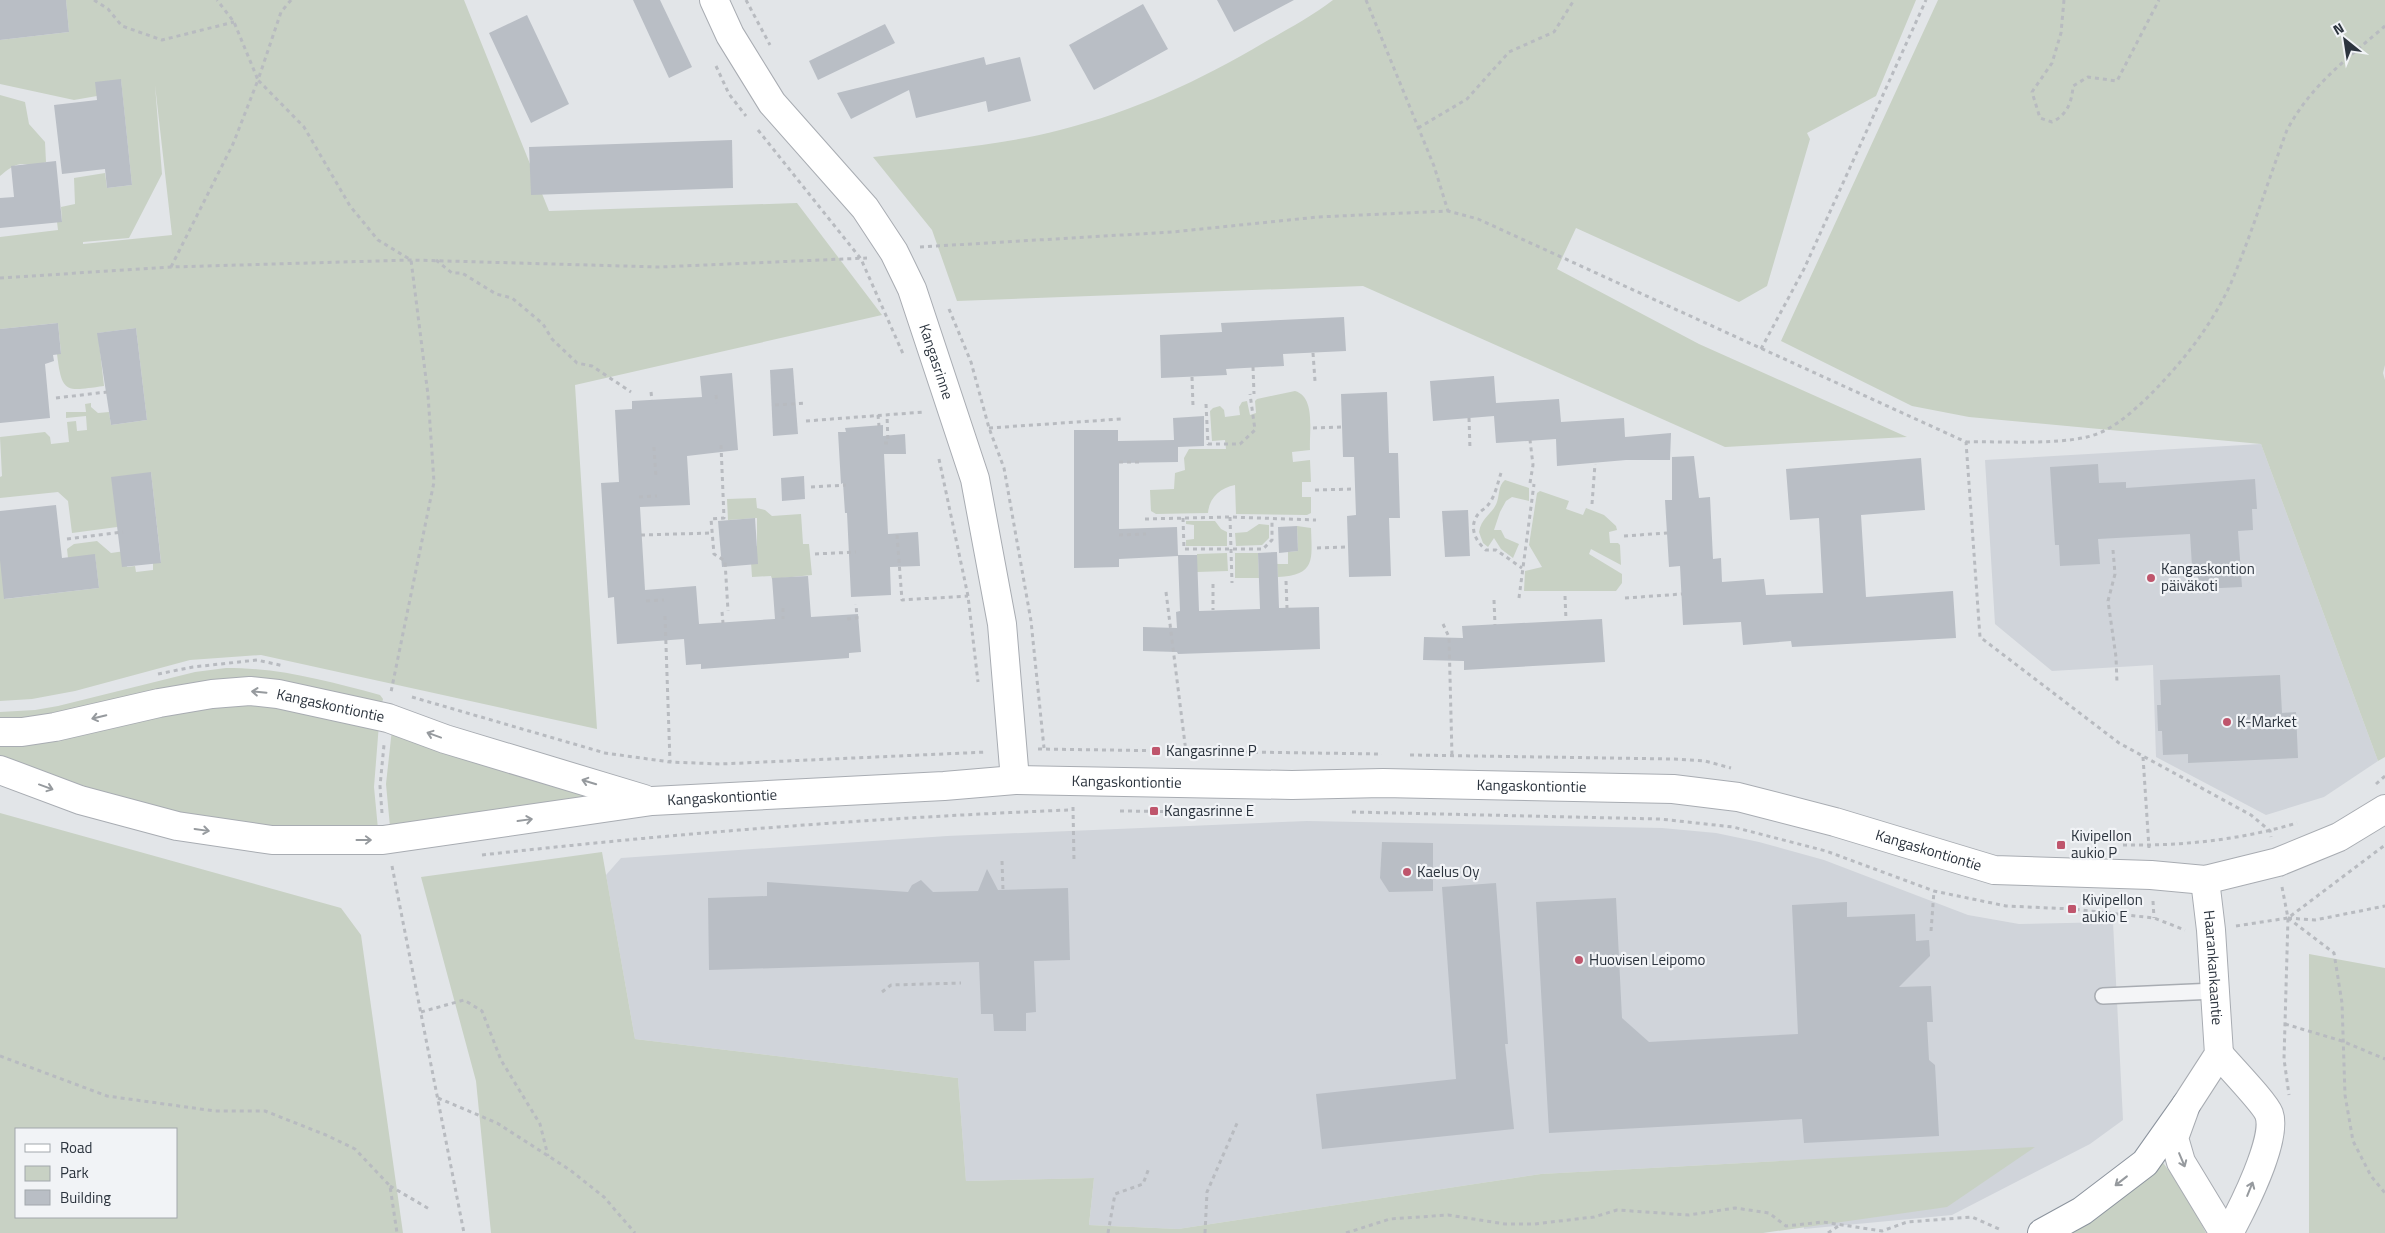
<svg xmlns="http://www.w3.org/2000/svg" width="2385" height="1233" viewBox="0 0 2385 1233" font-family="'Titillium Web',sans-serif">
<rect width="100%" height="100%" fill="#e2e5e8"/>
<g fill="#d0d4da">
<path d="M2261,444L2378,761L2324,797L2266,815L2156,757L2153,665L2052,671L1995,624L1985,460Z"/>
<path d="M1307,821L1662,828L1716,833L1759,842L1824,860L1968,915L2019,924L2113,922L2123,1120L2090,1144L1952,1215L1804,1229L1799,1160L1541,1174L1178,1229L1089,1225L1094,1178L966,1181L958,1078L635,1039L606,875L621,858L947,836Z"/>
</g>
<g fill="#c8d1c4" fill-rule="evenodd">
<path d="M66,0H464L549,211L797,203L882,315L575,385L597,729L261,655L190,660L75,691L32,699L0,701V549L5,599L99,588L95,555L68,558L67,549L74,544L97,541L111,553L125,551L127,567L135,566L136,572L153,570V563L161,562L151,472L117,527L72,533L68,501L58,492L0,498V477L2,476L0,437L45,432L50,437L51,444L69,442L67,422L76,421L77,431L87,430L86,416L66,418V412H86L85,404L91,403V407L98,413L109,412L111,425L147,420L136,328L98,333L104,386C66,391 62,395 57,354L61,353L58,323L0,329V237L58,230L57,222L62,221L61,207L75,204L74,178L105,173L107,188L132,185L121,80L97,96L74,100L0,84V40L69,32ZM155,85L172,235L83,244V242L129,238L162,174Z"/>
<path d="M1333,0H1916L1876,96L1807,133L1810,139L1767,286L1739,302L1576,228L1557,269L1699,344L1907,437L1725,447L1363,286L957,301L932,230L873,157C935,150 999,146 1060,130C1135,111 1199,81 1265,42C1288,29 1312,16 1333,0Z"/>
<path d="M1938,0H2385V365L2383,373L2385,380V757L2378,761L2261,444L1969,417L1912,406L1781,341Z"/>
<path d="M0,95L25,102L29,124L45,142L46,162L33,167C20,159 9,168 0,176Z"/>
<path d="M1295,391C1316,397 1309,432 1310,450L1292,452L1293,462L1310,460L1311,482H1302V497H1311V513L1307,515L1236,514L1235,485C1220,488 1209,498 1208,513L1156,514L1151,511L1150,490L1174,489L1175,473L1185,470L1184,458L1189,449H1226L1225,440L1212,441L1210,411L1213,408L1220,406L1224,410L1225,417L1240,415L1239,407L1242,402L1247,401L1250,415L1256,413L1255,401L1257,399Z"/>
<path d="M1505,480L1529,488V501L1512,497L1506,501L1500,512L1494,530H1501L1505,538L1519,544L1513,558L1501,549L1494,538L1488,547L1483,543L1479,532C1482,516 1493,514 1497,502C1500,493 1498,486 1505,480Z"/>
<path d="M1540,491L1569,501L1566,509L1583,515L1586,508L1604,515L1616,526L1617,530L1609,532L1610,543H1618L1620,545L1621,565L1591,549L1589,554L1622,574V583L1616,591H1524L1525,571L1542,567L1529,545L1537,493Z"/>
<path d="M756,498L757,508L765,510L772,516L801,514L803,544H809L812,575L772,579L771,576L752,577L750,547L757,546V518L728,520L727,499Z"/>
<path d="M1186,521H1215L1221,529L1227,532V546H1186V540L1194,539V525L1186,524Z"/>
<path d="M1259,524L1269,525V538L1262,545L1236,546L1235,533L1247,532Z"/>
<path d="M1297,526L1311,528C1312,560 1316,575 1278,577L1277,564H1288V552L1298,551Z"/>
<path d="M1227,553L1228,571L1197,572V554Z"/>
<path d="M1235,553H1258L1259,578H1235Z"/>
<path d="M226,668C281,668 327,681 380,695L383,699L380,711L328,696L0,724V712L35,710L58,706L195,672Z"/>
<path d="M248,700L379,724L374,787L378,829L344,833L178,817L84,792L0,758V742L163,711Z"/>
<path d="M392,729L618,798L390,827L386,784Z"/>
<path d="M0,813L341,908L361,935L403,1233H0ZM16,1129H176V1217H16Z"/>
<path d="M602,852L635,1039L958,1078L966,1181L1094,1178L1089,1225L1178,1229L1541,1174L2035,1147L1947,1207L1763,1233H491L476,1081L421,877Z"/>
<path d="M2309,954L2385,968V1233H2309Z"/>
<path d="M2161,1160L2184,1191L2206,1233H2066L2085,1223L2144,1182Z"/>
</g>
<g fill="#b9bec5">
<path d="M0,0H66L69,32L0,40Z"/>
<path d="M633,0H660L692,67L669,78Z"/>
<path d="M1217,0H1294L1234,32Z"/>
<path d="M1143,4L1168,49L1094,90L1069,45Z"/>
<path d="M527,15L569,104L531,123L489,33Z"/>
<path d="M885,24L895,43L818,80L809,61Z"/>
<path d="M984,57L986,65L1020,57L1031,101L988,112L986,101L916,118L909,90L851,119L837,93Z"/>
<path d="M121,79L132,185L107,188L105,169L62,174L54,105L97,100L95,82Z"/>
<path d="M732,140L733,188L531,195L529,147Z"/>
<path d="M56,161L62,222L0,228V198L14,197L11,166Z"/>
<path d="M1344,317L1346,351L1283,354L1284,366L1226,369L1227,375L1161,378L1160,335L1222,332L1221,323Z"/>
<path d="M58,323L61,354L53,355L54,361L45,364L50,418L0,423V329Z"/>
<path d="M136,328L147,420L111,425L97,333Z"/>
<path d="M793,368L798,434L773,436L770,370Z"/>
<path d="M732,373L738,450L687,456L690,505L640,507L645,590L696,586L699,624L775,619L772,578L808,576L811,617L858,614L861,652L849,653V658L701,669V664L686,665L684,639L617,644L614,597L608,598L601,483L619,482L615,410L632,409V401L702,397L700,376Z"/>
<path d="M1494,376L1496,403L1559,399L1561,422L1624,418L1625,437L1671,433L1670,460H1626L1557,466L1556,439L1496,443L1494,416L1433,421L1430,381Z"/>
<path d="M1387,392L1389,453H1398L1400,518H1389L1391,576L1349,577L1347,516L1356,515L1354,457H1343L1341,394Z"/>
<path d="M1204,416V446L1178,447V462L1119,463V529L1177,527L1178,555H1197L1199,611L1260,609L1258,553L1277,552L1279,608L1319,607L1320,649L1178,654L1177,652L1143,651V627L1177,628L1176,612L1180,611L1178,556L1119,559V567L1074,568V430H1118V441L1174,440L1173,418Z"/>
<path d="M883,425V436L905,434L906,454H884L888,534L918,532L920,566L890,567L891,595L851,597L847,513H845L843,483L841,484L838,432H846L845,428Z"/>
<path d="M1694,456L1699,498L1710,497L1713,559L1721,558L1722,582L1764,579L1766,595L1823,593L1819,518L1790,520L1786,469L1921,458L1925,510L1861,515L1866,597L1953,591L1956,638L1792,647L1791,641L1743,645L1741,622L1683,625L1680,566L1669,567L1665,500H1672V457Z"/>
<path d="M2098,464L2099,483L2126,482V488L2255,479L2257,509H2252L2253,530L2238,531L2242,587L2199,589L2197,565L2192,566L2190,534L2098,539L2100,564L2060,566L2059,545H2055L2050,467Z"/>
<path d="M151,472L161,563L122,567L111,477Z"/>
<path d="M804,476L805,499L782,501L781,478Z"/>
<path d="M56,505L62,558L95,554L99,588L4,599L0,560V511Z"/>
<path d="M1468,510L1470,556L1445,557L1442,511Z"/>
<path d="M755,518L758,564L722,567L718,521Z"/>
<path d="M1297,526L1298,551L1279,553L1278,527Z"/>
<path d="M1602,619L1605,662L1464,670V661L1423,660L1424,637L1463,638L1462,626Z"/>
<path d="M2280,675L2282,713L2296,712L2298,758L2188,763V754L2163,755L2162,731H2158L2157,705H2161L2160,680Z"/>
<path d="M1382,842L1433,843V891L1389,892L1380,878Z"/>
<path d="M987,869L998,890L1068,888L1070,960L1034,961L1036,1012L1026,1013V1031H994L993,1014H981L979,962L709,970L708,898L767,896V882L908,892L912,885L921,880L933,892L978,891Z"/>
<path d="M1496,883L1508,1044H1505L1514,1129L1322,1149L1316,1094L1456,1079L1442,887Z"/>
<path d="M1616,898L1622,1018L1649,1042L1798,1034L1792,905L1847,902V917L1915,914L1916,941L1929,940L1930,956L1899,987L1931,986L1933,1022H1927L1929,1060L1935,1065L1939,1136L1804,1143L1802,1119L1549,1133L1536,902Z"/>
</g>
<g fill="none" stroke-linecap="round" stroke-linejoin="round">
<defs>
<path id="lane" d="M2103,996L2215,991"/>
<g id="secondary">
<path id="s1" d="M714,0L730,35L772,103L865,208L894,252L912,289L975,479L1002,624L1015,780"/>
<path id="s2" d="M0,732H22L55,727L159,703L212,694L250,691L278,694L388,718L445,739L644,799"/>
<path id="s3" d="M0,770L80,800L177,826L272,840H383L652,801L944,786L1015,780L1292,785L1383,783L1673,789L1738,797L1835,822L1994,870L2151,875L2205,880L2278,862L2339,837L2385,809"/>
<path id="s4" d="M2205,880L2211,930L2219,1054L2186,1105L2174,1138L2181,1162L2224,1233"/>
<path d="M2219,1054C2228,1065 2265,1103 2269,1114C2278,1139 2242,1209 2229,1233"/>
</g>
<path id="highway" d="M2042,1233L2082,1211L2145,1163L2186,1105"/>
</defs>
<use href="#lane" stroke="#a8acb2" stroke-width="18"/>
<use href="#secondary" stroke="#a8acb2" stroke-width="30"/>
<use href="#highway" stroke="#8b939d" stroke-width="30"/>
<g stroke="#b8bbc0" stroke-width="3" stroke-dasharray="4 4" stroke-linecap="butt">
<path d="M94,0L108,9L122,26L162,40L234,22"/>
<path d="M291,0L281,12L258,80L304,127L350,206L378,240L411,260L428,395L434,482L391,692"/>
<path d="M746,0L770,45"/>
<path d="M1366,0L1434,166L1448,211"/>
<path d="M2064,0L2061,33L2052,63L2032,92L2040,118L2052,122C2067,115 2072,102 2073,86L2088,77L2117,81L2159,0"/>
<path d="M716,66L729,94L746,116"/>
<path d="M1418,128L1467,99L1509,52L1554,32L1574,0"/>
<path d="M758,130L861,259L904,356"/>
<path d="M920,247L1172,232L1318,217L1448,211L1478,219L1966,442L1980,637L2119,743L2251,815L2270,831L2271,837"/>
<path d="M436,260L452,273H462L496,294L512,298L543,324L552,339L577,363L592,366L631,392"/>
<path d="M171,267L233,144L258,80L234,22L217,0"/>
<path d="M0,278L171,267L411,260L659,267L867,258"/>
<path d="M949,309L971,362L989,428L1004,468L1031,621L1044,748"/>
<path d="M1761,349L1804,269L1926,0"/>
<path d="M1313,353L1315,381"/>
<path d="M1253,367L1254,394"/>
<path d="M1192,377L1193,406"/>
<path d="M651,392L652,400"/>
<path d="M716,395L717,403"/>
<path d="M56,398L107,392"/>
<path d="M1206,404L1208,444H1240L1255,430L1250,394"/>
<path d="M775,405L805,403"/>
<path d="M878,415L879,426"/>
<path d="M1469,418L1470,449"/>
<path d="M806,421L924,412"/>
<path d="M989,428L1121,419"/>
<path d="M1313,428L1342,427"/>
<path d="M1966,442C2002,441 2052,445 2087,437C2112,431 2131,413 2149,396C2182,363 2212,325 2231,283C2252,233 2268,181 2287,130C2311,85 2347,59 2385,26"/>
<path d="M884,443H888L887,415"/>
<path d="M721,445L724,518L711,519L714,554L725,561L728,611"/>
<path d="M654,447L656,478"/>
<path d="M939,459L968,596L978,682"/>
<path d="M1119,462H1142"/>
<path d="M1501,473C1498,482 1495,497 1488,505C1486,508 1482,510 1479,513C1468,526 1475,541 1486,550H1496L1522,568"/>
<path d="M1530,483L1533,465L1530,440"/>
<path d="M811,487L846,485"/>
<path d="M1315,490L1355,489"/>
<path d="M639,497L657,496"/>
<path d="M1592,504L1595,464"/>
<path d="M1230,517L1232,583"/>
<path d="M1183,518L1184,549H1263L1272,540V519"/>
<path d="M1145,519L1230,517L1316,520"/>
<path d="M641,535L712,533"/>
<path d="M897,535L902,600L968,596"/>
<path d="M1119,535L1146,534"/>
<path d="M1624,536L1667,533"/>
<path d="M67,539L123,532"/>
<path d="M1317,548L1348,547"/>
<path d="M2113,550L2115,574L2108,601L2116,657L2117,683"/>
<path d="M815,554L856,552"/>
<path d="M1286,581L1287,608"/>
<path d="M1213,584V610"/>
<path d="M1166,592L1186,752"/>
<path d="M1565,596L1566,620"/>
<path d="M1519,598L1534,484"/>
<path d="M1625,598L1682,594"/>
<path d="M1494,600L1495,625"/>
<path d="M646,601L664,600"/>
<path d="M783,608V619"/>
<path d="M722,612L723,623"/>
<path d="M665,616L670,762"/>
<path d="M847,619L857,618L856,604"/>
<path d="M1443,624L1449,637L1452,756"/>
<path d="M158,674L193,667L257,660L284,666"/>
<path d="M412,697L605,753L670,762L720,764L987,752"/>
<path d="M1038,749L1382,754"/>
<path d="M1410,755L1674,759L1705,761L1731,768"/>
<path d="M2143,757L2149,848"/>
<path d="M2376,784L2385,776"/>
<path d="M1073,807L1074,861"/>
<path d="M1120,811L1226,812"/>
<path d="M1352,812L1660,819L1733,827L1826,851L1934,891L2006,906L2072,909L2154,918L2185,930"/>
<path d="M382,813L380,786L384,745"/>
<path d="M2123,845C2182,846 2240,840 2297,823"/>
<path d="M482,855C677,833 872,818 1068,810"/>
<path d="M1002,861L1003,890"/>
<path d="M392,866L464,1233"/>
<path d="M2282,887L2288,918L2284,1059L2289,1095"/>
<path d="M2153,901L2154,918"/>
<path d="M2288,918L2334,953L2342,1003L2345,1095L2353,1141L2371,1176L2385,1193"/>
<path d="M2288,918L2315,920L2385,906"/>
<path d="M2236,926L2288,918L2385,845"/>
<path d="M1931,931L1934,891"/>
<path d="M882,992L891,985L961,983"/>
<path d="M421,1012L464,1000L482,1011L501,1060L540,1124L548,1156"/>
<path d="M2285,1024L2342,1041L2385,1059"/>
<path d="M0,1056L107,1096L215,1111H265L326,1135L355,1149L390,1186L397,1233"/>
<path d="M438,1098L497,1123L570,1170L604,1197L635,1233"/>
<path d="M390,1186L431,1210"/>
<path d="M1108,1233L1115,1194L1143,1184L1149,1168"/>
<path d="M1205,1233L1207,1192L1238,1121"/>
<path d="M1346,1233L1390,1219L1448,1215L1505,1224H1534L1594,1217L1617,1210L1689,1215L1735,1208L1769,1213L1786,1226L1823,1222L1882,1231L1907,1222L1972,1217L1999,1229"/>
<path d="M1828,1233L1840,1225"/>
</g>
<use href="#lane" stroke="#f4f5f7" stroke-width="15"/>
<use href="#secondary" stroke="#fff" stroke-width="28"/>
<use href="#highway" stroke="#fff" stroke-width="28"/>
</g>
<defs><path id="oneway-shaft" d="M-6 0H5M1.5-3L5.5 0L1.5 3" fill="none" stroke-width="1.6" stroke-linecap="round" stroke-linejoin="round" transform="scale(1.25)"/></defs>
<g stroke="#969a9e">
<use href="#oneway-shaft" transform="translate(259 692) rotate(-175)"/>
<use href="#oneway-shaft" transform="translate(99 717) rotate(167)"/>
<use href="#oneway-shaft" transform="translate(434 735) rotate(-160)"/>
<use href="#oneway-shaft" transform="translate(589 782) rotate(-163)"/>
<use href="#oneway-shaft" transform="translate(46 787) rotate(20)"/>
<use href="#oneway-shaft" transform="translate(525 820) rotate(-8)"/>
<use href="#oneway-shaft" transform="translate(202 830) rotate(8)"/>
<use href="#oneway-shaft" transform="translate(364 840)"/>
<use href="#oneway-shaft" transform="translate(2182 1160) rotate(67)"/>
<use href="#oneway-shaft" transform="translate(2121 1181) rotate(142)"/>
<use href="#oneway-shaft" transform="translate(2250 1189) rotate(-68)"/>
</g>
<g fill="#bf556c" stroke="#f1f3f6" stroke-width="2">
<circle cx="2151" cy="578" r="5"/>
<circle cx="2227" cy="722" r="5"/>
<rect x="1151" y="746" width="10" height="10" rx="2.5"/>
<rect x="1149" y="806" width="10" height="10" rx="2.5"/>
<rect x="2056" y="840" width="10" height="10" rx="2.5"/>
<circle cx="1407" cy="872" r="5"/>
<rect x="2067" y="904" width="10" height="10" rx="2.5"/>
<circle cx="1579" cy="960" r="5"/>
</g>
<g text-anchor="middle" stroke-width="4.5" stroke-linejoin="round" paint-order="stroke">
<g font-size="15" fill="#2c343e" stroke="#f1f3f6">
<text dy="5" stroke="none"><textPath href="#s1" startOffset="429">Kangasrinne</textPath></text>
<text dy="5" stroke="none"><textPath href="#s2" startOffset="336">Kangaskontiontie</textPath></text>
<text dy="5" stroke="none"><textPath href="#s3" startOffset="1140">Kangaskontiontie</textPath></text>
<text dy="5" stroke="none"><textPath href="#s3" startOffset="1545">Kangaskontiontie</textPath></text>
<text dy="5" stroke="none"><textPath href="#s3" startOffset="735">Kangaskontiontie</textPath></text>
<text dy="5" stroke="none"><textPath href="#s3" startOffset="1950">Kangaskontiontie</textPath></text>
<text dy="5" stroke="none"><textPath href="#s4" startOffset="88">Haarankankaantie</textPath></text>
</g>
<g font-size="15" fill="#2c343e" stroke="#f1f3f6" text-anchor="start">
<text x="2161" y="574">Kangaskontion<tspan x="2161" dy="17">päiväkoti</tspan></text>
<text x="2237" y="727">K-Market</text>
<text x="1166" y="756">Kangasrinne P</text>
<text x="1164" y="816">Kangasrinne E</text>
<text x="2071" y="841">Kivipellon<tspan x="2071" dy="17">aukio P</tspan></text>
<text x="1417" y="877">Kaelus Oy</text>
<text x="2082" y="905">Kivipellon<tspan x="2082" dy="17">aukio E</tspan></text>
<text x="1589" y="965">Huovisen Leipomo</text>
</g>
</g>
<rect x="15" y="1128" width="162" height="90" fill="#f1f3f6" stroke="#a2a7ac"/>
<rect x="25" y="1144" width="25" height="8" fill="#ffffff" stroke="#a2a7ac"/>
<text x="60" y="1153" font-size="15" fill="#2c343e">Road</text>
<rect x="25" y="1166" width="25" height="15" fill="#c8d1c4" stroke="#a2a7ac"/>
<text x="60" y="1178" font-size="15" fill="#2c343e">Park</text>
<rect x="25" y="1190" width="25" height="15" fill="#b9bec5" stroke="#a2a7ac"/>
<text x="60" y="1203" font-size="15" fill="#2c343e">Building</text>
<g transform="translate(2345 40) rotate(330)" stroke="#f1f3f6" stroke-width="4" paint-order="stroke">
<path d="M0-4L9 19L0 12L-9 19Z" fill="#2c343e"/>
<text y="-8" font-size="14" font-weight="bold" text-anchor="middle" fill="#2c343e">N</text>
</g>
</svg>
